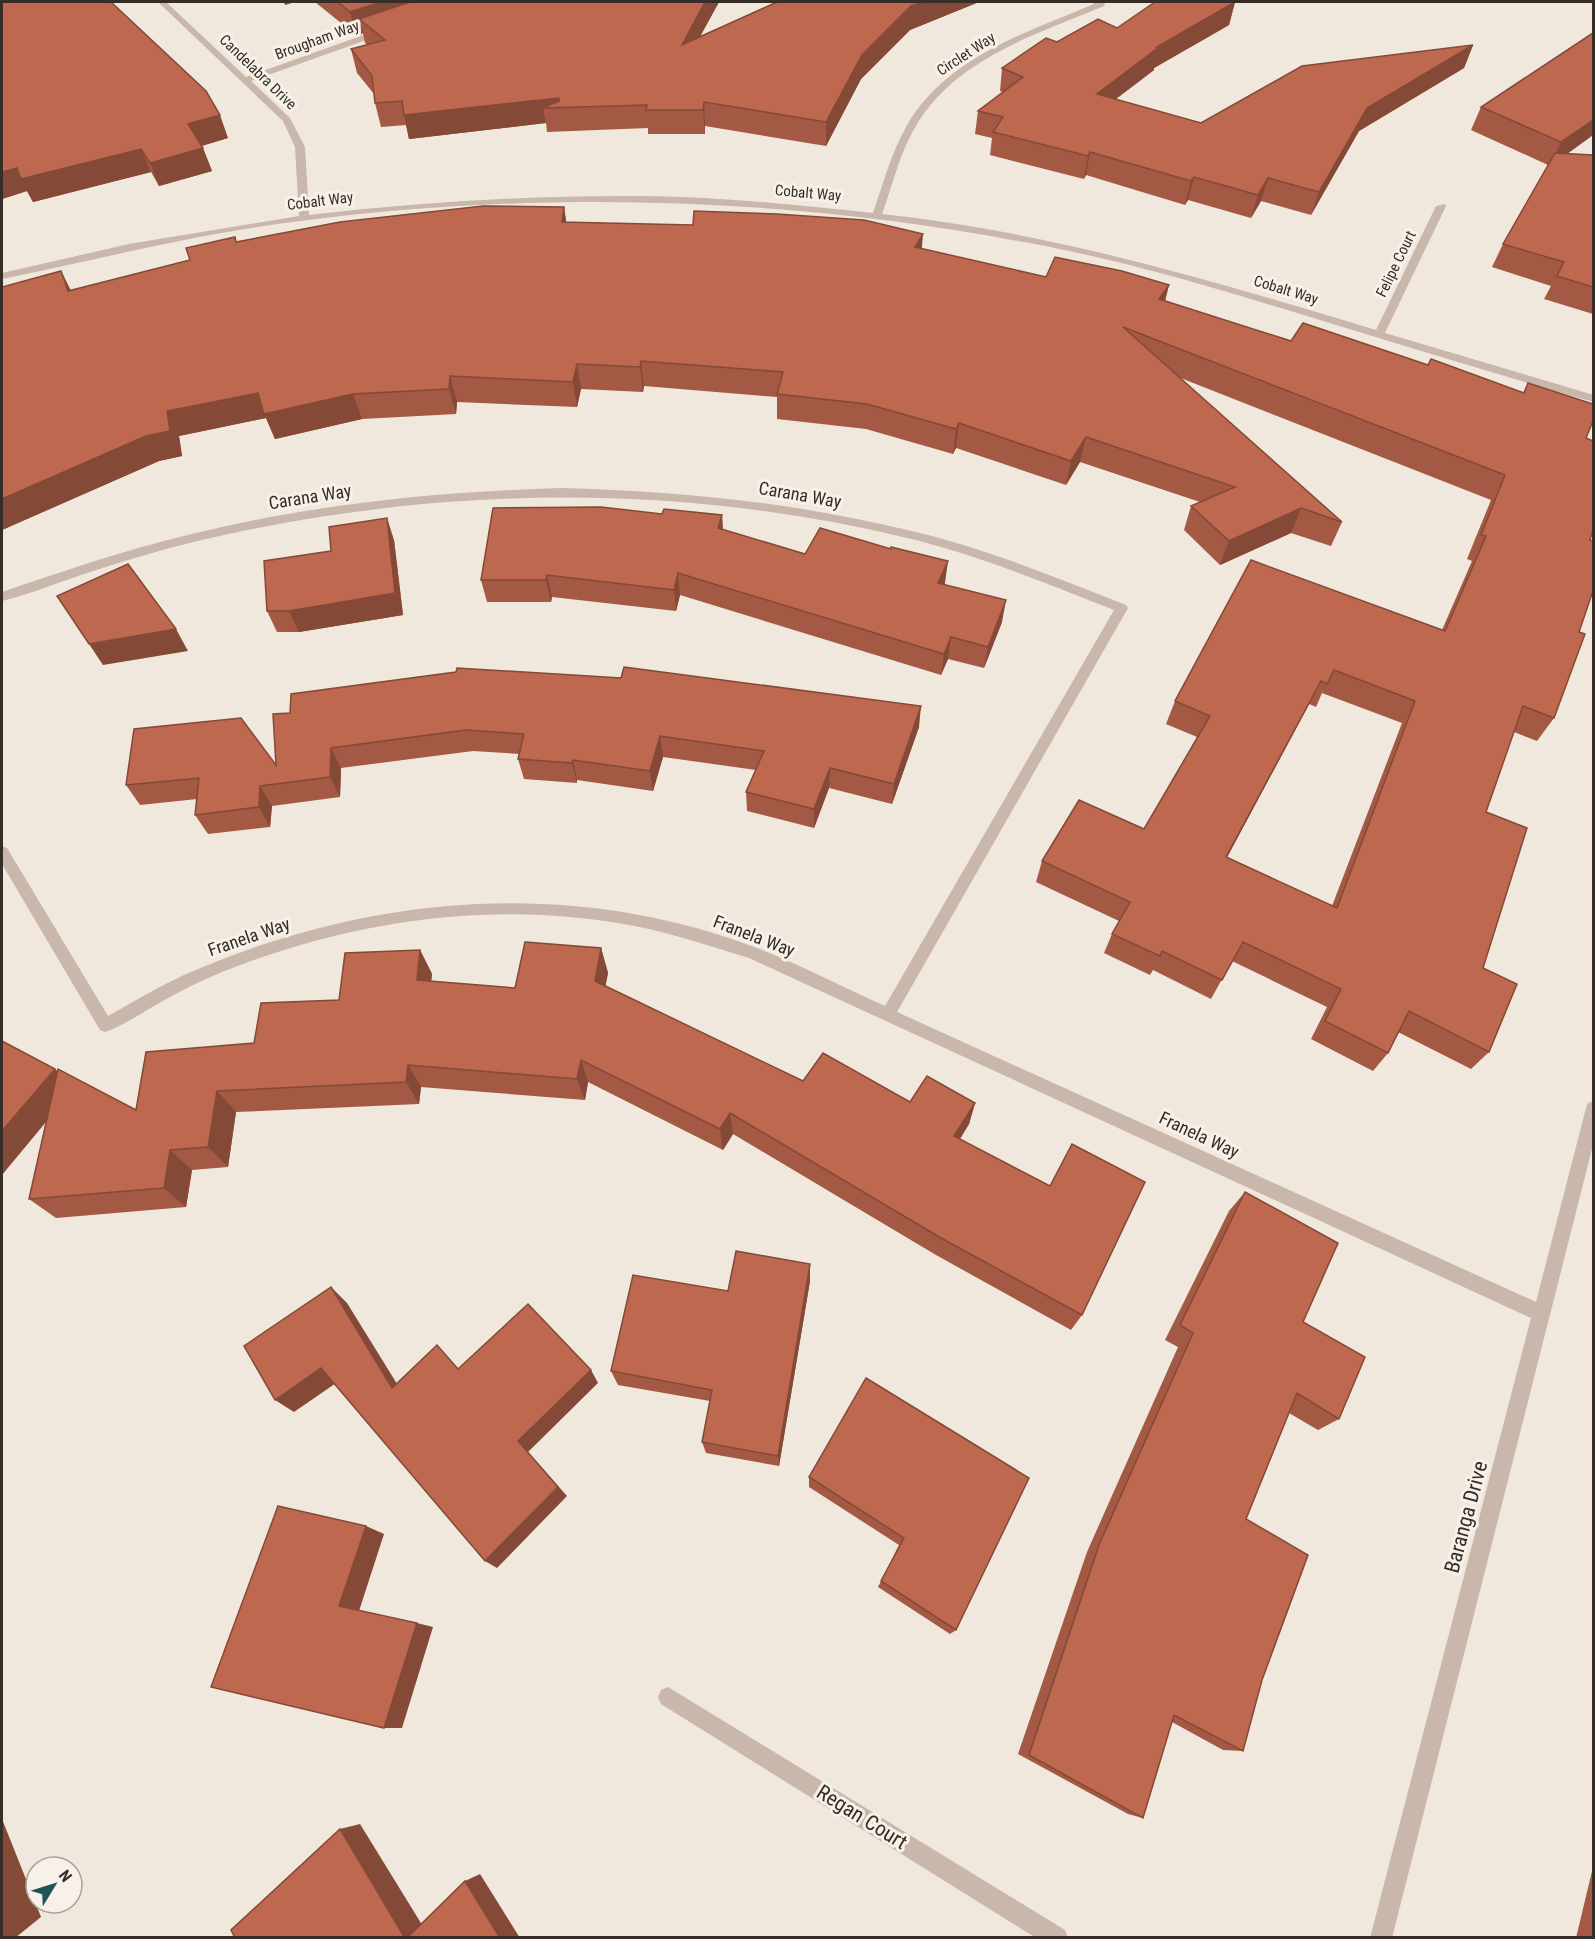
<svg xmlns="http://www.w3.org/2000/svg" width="1595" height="1939" viewBox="0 0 1595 1939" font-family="'Roboto Condensed',sans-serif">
<rect width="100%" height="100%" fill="#f0e7dd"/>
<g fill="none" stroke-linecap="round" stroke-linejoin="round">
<g fill="#c8b7aa" fill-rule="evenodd">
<path d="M158,2H166L246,77L380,29H386V33L251,81L290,118L305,147L309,215C421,202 533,195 645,196C721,197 797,205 873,213C883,184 891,154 906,127C945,58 1025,33 1094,4L1092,2H1102L1105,4L1104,6C1037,34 957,58 917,124C900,151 893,184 882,214C1051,232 1214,281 1376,330L1436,206L1445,204L1446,206L1385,333L1594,395V402C1494,374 1396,343 1297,313C1221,290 1146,267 1069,251C803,195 526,187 257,227C171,240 87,262 2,279V273L129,244L299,216L295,147L283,121Z"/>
<path d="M560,488C677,491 790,502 903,529C979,546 1053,576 1126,605L1128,608L897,1012L1536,1302L1586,1108L1588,1103L1594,1101V1141L1392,1938H1370L1531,1318L749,958C706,945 663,930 618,923C492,902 362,920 243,964C215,974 187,987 161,1002C143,1012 125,1025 105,1032L100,1030L2,864V846L7,848L108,1016C133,1002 158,987 184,975C366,895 568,876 757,948C800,964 842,987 885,1006L1114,610C1045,583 976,554 903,537C677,483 442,486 215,537C169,547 123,561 78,576C52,585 27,595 2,601V592C64,571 127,549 192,534C314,504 436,492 560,488Z"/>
<path d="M668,1687L1065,1930L1068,1938H1036L661,1704L658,1697L661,1690Z"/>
</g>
</g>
<g fill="#a35944" fill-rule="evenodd">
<path d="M2,2L228,138L202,146L212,171L159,186L151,172L33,202L27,191L2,199Z"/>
<path d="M315,2H719L700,36L777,2H979L910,30L861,79L826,146L705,126V134H648V128L547,132L546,123L409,139L406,125L381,127L375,103L374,94L357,73L351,49L368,45L365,43L363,33L357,36Z"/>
<path d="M1235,2L1229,25L1154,68V70L1116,99L1201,123L1473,45L1464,68L1359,131L1311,215L1261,201L1251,218L1188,200L1185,205L1086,175L1084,179L990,155L992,138L975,134L978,111L1003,92L1000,91L1002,68L1057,42Z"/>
<path d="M1481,107L1593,135L1567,154L1593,155V314L1544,299L1551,286L1492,267L1503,244L1548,165L1471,130Z"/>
<path d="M564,207L566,222L922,249L1046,277L1169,285L1165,301L1291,341L1428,365L1523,393L1528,383L1586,438L1590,540L1579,632L1554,718L1537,741L1514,732L1486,812L1483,968L1489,1052L1471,1069L1398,1032L1388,1053L1373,1071L1311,1039L1327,1007L1232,961L1211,999L1153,970L1150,975L1104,953L1112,934L1119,921L1036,882L1042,861L1144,829L1197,737L1166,724L1175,701L1442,630L1472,561L1467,559L1491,500L1178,377L1342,522L1331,546L1291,533L1220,565L1184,530L1191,506L1200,502L1080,462L1066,485L956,448L953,454L866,429L777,419V397L644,386L643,392L581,389L577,407L457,402L456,414L362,419L275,439L266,418L179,436L182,456L159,461L2,530L61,271L71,291L190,260L236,242ZM1322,693L1402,723L1332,906L1227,857L1309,704L1316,707Z"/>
<path d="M662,514L722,515L723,530L805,554L945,583L944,584L1002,622L984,668L948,659L941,675L680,595L676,611L552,597L551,602H487L481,580Z"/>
<path d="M394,540L403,615L299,632H277L267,611L331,551Z"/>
<path d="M273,714L919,727L892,804L829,788L814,828L747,811L746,792L756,770L663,757L653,791L577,780V783L524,779L518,759L520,754L473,751L341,768L340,797L272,806L270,827L208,834L195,815L197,799L140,805L126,785L276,765Z"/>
<path d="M601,948L608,973L605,986L803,1081L910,1102L975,1103L969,1124L960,1139L1082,1315L1071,1330L936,1255L733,1134L723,1150L588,1082L585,1100L421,1087L419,1104L236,1112L228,1167L192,1170L186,1207L56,1218L29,1199L57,1071L136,1110L254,1043L339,1000L420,950L432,974L431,981L515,988Z"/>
<path d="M1245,1192L1303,1322L1339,1419L1318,1430L1289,1413L1246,1519L1262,1680L1243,1751L1223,1750L1172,1722L1143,1818L1128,1814L1018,1754L1087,1552L1178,1347L1165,1340L1229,1211Z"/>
<path d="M810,1281L779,1466L706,1453L702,1442L710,1401L618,1385L611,1371L728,1291Z"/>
<path d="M866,1378L956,1630L950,1634L878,1587L899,1545L809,1487V1477Z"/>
<path d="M1593,1867V1938H1576Z"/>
</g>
<g fill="#844937">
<path d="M284,2H295L285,5Z"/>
<path d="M381,2H453L359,19L363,33L357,36L350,12Z"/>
<path d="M705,2H719L683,68L682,45Z"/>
<path d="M923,2H979L910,30L861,79L826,146V122L862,55L911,6Z"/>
<path d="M1235,2L1229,25L1154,68V70L1092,117L1097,94L1157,47Z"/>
<path d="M1473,45L1464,68L1359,131L1311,215L1319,192L1367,108Z"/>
<path d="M559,98L560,108H543L546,123L409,139L404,115Z"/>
<path d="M704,102L705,126V134L703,110Z"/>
<path d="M220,115L228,138L197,147L188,124Z"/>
<path d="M1593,120V135L1550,166L1561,142Z"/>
<path d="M203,148L212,171L159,186L150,163Z"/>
<path d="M141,149L151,172L33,202L27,191L2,199V172L17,168Z"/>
<path d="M1090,152L1086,175L1084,179L1088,156Z"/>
<path d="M1194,177L1188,200L1185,205L1191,181Z"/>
<path d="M1268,178L1261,201L1251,218L1258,195Z"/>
<path d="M564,207L568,233L562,222Z"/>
<path d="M923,234L921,259L915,247Z"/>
<path d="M61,271L74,297L68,291Z"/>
<path d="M1169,285L1162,311L1159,299Z"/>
<path d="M641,361L644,386L643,392L640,367Z"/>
<path d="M577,364L581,389L577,407L573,382Z"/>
<path d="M450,376L457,402L456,414L449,389Z"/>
<path d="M258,393L353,394L362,419L275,439L266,418L179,436L182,456L159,461L2,530V499L167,411Z"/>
<path d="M959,423L956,448L953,454L956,429Z"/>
<path d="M1086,437L1080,462L1066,485L1071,461Z"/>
<path d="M1301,508L1291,533L1220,565L1229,541Z"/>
<path d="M722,515L723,538L718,528Z"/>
<path d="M387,518L394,540L403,615L299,632L289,611Z"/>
<path d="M948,561L945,583L935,605L938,583Z"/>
<path d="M678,573L680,595L676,611L674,590Z"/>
<path d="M547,575L552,597L551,602L546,580Z"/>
<path d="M1006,600L1002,622L984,668L988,647Z"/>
<path d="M176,629L188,651L103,665L89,644Z"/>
<path d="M951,637L948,659L941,675L944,654Z"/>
<path d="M1321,681L1309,704L1216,878L1226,857Z"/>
<path d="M921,706L919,727L892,804L894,784Z"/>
<path d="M660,736L663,757L653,791L650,771Z"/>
<path d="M331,748L341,768L340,797L330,777Z"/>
<path d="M573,760L577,780V783L572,763Z"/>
<path d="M830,768L829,788L814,828V809Z"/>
<path d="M260,786L272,806L270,827L259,807Z"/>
<path d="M601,948L608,973L602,1005L595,981Z"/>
<path d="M420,950L432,974L429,1003L417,980Z"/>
<path d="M581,1060L588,1082L585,1100L577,1079Z"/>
<path d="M408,1065L421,1087L419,1104L406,1082Z"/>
<path d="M55,1069L75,1087L2,1175V1131Z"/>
<path d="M217,1091L236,1112L228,1167L208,1147Z"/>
<path d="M975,1103L969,1124L949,1156L954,1136Z"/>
<path d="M730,1113L733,1134L723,1150L720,1129Z"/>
<path d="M170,1150L192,1170L186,1207L164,1188Z"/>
<path d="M810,1264V1281L779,1466L778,1456Z"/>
<path d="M331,1287L347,1303L407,1400L392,1388Z"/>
<path d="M321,1368L339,1381L294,1412L275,1400Z"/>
<path d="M591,1370L598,1383L528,1452L567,1496L497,1568L485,1561L518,1441Z"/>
<path d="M366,1526L384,1534L359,1611L339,1606Z"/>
<path d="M417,1623L433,1627L402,1728H384Z"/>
<path d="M2,1819L41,1917L15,1938H2Z"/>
<path d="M360,1824L424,1928L407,1938H405L340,1829Z"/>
<path d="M480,1874L520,1938H500L465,1881Z"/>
</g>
<g fill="#bd684f" stroke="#844937" stroke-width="1.5" fill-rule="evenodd">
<path d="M2,2H111L206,91L220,115L188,124L203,148L150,163L141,149L21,179L17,168L2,172Z"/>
<path d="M338,2H381L350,12Z"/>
<path d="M410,2H705L682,45L777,2H923L911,6L862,55L826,122L704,102L703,110H646L647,105L543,108L559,101V98L404,115L402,101L375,103L372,76L351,49L385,40L359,19Z"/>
<path d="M1155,2H1235L1157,47H1159L1097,94L1201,123L1302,66L1473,45L1367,108L1319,192L1268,178L1258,195L1194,177L1191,181L1090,152L1088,156L993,132L1003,117L978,111L1023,77L1002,68L1046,38L1057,42L1098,19L1117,28Z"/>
<path d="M1593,33V120L1561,142L1481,107Z"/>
<path d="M1555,153L1593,155V287L1557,276L1564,262L1503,244Z"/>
<path d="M483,206L564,207L562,222L693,225L694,211L777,214L864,220L923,234L915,247L1046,277L1055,257L1122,271L1169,285L1159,299L1291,341L1303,323L1428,365L1431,359L1524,393L1528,383L1593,404V421L1586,438L1593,441V530L1590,540L1593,541V591L1579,632L1585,634L1554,718L1523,706L1486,812L1527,828L1483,968L1517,984L1489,1052L1409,1011L1388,1053L1325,1021L1341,989L1243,942L1222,980L1162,951L1160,956L1112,934L1130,902L1042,861L1079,800L1144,829L1210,716L1175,701L1251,560L1445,631L1486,536L1481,535L1505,475L1123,327L1342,522L1301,508L1229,541L1191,506L1235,487L1086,437L1071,461L959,423L956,429L867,404L777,394L783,372L641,361L640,367L577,364L573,382L450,376L449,389L353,394L264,414L258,393L167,411L170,431L146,436L2,499V287L61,271L68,291L190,260L186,248L235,237L236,242L340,222ZM1334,670L1415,701L1337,908L1226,857L1321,681L1327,684Z"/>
<path d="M601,507L662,514L664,509L722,515L718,528L805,554L820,528L891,549V547L948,561L938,583L1006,600L988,647L951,637L944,654L678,573L674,590L547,575L546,580H481L493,508Z"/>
<path d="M387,518L395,593L289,611H267L264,561L331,551L329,527Z"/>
<path d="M128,564L176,629L89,644L57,596Z"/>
<path d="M624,667L921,706L894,784L830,768L814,809L746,792L764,751L660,736L650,771L573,760L572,763L518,759L524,734L466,730L331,748L330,777L260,786L259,807L195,815L199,778L126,785L134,729L241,718L276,765L273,714L290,713L291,694L456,672L457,668L621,678Z"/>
<path d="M525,942L601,948L595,981L803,1081L823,1053L910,1102L927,1076L975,1103L954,1136L1050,1186L1072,1144L1145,1182L1082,1315L941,1238L730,1113L720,1129L581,1060L577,1079L408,1065L406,1082L217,1091L208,1147L170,1150L164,1188L29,1199L58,1069L136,1110L146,1052L254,1043L261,1003L339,1000L345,953L420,950L417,980L515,988Z"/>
<path d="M2,1041L55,1069L2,1131Z"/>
<path d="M1245,1192L1338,1243L1303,1322L1365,1357L1339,1419L1297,1393L1246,1519L1308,1555L1262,1680L1243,1751L1174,1715L1143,1818L1029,1755L1099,1545L1193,1333L1180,1325Z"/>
<path d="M736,1251L810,1264L778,1456L702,1442L712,1390L611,1371L633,1275L728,1291Z"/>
<path d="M331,1287L392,1388L437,1345L458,1369L528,1304L591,1370L518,1441L558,1487L485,1561L321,1368L275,1400L244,1346Z"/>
<path d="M866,1378L1029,1478L956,1630L881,1581L904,1538L809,1477Z"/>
<path d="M278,1506L366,1526L339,1606L417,1623L384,1728L211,1687Z"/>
<path d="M340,1829L405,1938H235L231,1930Z"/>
<path d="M465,1881L500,1938H407Z"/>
<path d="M2,1919L4,1926L2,1928Z"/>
</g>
<g text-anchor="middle" stroke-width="6" stroke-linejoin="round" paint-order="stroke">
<g font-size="15" fill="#362d29" stroke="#f8f1e9">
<text transform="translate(317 40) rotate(-20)" y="5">Brougham Way</text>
<text transform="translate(966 54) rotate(-33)" y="5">Circlet Way</text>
<text transform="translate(258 72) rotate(44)" y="5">Candelabra Drive</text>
<text transform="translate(808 193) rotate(5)" y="5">Cobalt Way</text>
<text transform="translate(320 201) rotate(-7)" y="5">Cobalt Way</text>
<text transform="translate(1396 264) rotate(-64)" y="5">Felipe Court</text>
<text transform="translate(1286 290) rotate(17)" y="5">Cobalt Way</text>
</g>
<g font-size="18" fill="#362d29" stroke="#f8f1e9">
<text transform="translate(800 495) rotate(10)" y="6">Carana Way</text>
<text transform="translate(310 497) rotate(-9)" y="6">Carana Way</text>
<text transform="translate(754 936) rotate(21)" y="6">Franela Way</text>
<text transform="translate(249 937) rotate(-19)" y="6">Franela Way</text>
<text transform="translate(1199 1135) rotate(25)" y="6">Franela Way</text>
</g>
<g font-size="21" fill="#362d29" stroke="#f8f1e9">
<text transform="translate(1466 1517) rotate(-75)" y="7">Baranga Drive</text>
<text transform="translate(862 1817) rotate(32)" y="7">Regan Court</text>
</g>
</g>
<rect width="1595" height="1939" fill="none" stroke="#362d29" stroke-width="6"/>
<g transform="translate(54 1885) rotate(52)"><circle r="28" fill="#f8f1e9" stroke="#aaa39c" stroke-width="1.5"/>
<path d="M0-4.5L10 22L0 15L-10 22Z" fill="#215254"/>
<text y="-9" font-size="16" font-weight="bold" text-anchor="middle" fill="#362d29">N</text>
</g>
</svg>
